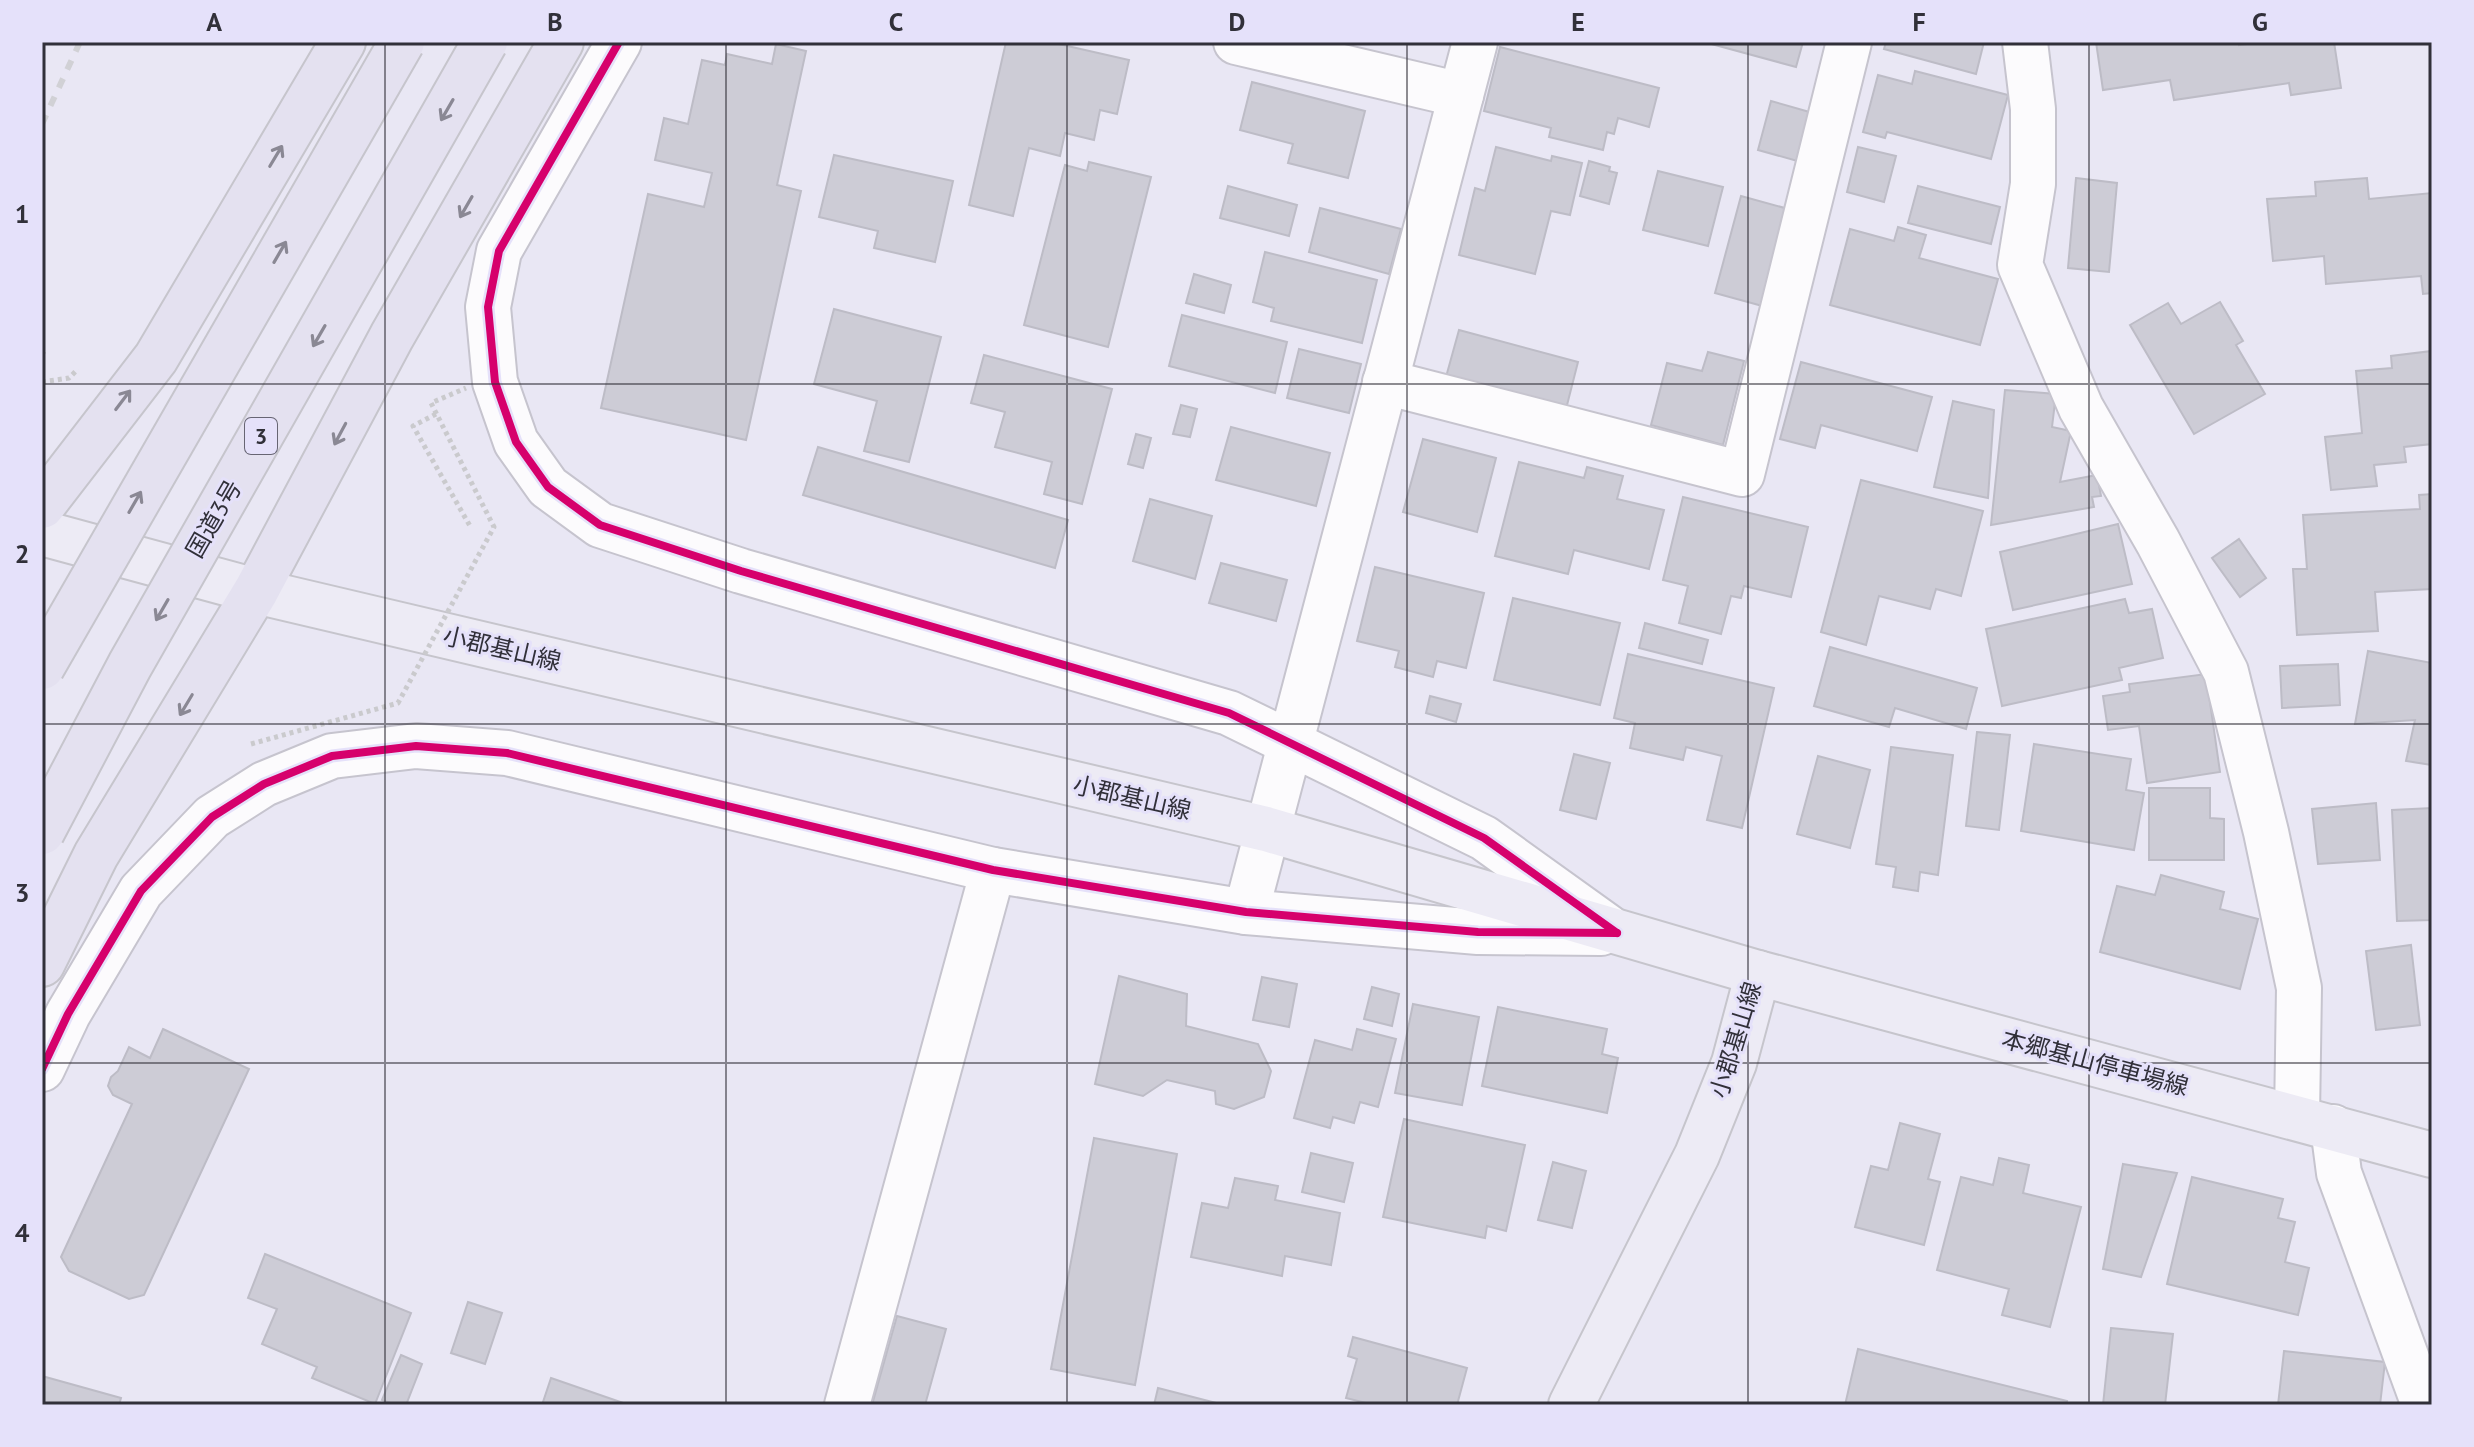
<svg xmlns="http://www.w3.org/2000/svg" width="2474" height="1447" viewBox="0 0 2474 1447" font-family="'PT Sans','Noto Sans JP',sans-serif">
<rect width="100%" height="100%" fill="#e9e7f4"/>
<g fill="#cdccd6" stroke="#bdbcc6" stroke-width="2">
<path d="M1006,42H1050L1129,60L1117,114L1100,110L1094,140L1065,133L1060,156L1029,148L1013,216L969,205Z"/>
<path d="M1704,42H1803L1796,67Z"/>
<path d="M1886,42H1984L1976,74L1884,49Z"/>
<path d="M2096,42H2239V45L2261,42H2334L2341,88L2291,95L2289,83L2174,100L2170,80L2103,90Z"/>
<path d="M776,44L806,51L777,185L801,191L746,440L601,408L648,194L704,207L712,173L655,160L664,118L688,124L702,60L725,65L727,54L772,64Z"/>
<path d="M1500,47L1659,88L1649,127L1618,118L1614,134L1607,132L1603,150L1549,137L1551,128L1484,111Z"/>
<path d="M1915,71L2008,95L1991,159L1887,132L1885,138L1863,132L1878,75L1912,84Z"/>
<path d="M1252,82L1365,111L1348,178L1288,163L1293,144L1240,130Z"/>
<path d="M1771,101L1813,113L1801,162L1758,150Z"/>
<path d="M1496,147L1551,161L1552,156L1582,163L1570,215L1551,211L1535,274L1459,255L1475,188L1485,191Z"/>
<path d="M1858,147L1896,156L1884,202L1847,192Z"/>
<path d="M834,155L953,181L935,262L874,248L878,231L819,217Z"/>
<path d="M1589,161L1610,167L1609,171L1617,173L1609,204L1580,196Z"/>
<path d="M1089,162L1151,177L1108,347L1024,325L1065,165L1087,171Z"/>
<path d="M1658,171L1723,187L1708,246L1643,230Z"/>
<path d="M2076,178L2117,183L2109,272L2068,268Z"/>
<path d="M2367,178L2369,199L2432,193V293L2423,294L2421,276L2326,284L2324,256L2273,261L2267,199L2316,196L2315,182Z"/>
<path d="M1228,186L1297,205L1289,236L1220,218Z"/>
<path d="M1918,186L2000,207L1991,244L1908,223Z"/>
<path d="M1741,196L1792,210L1766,307L1715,293Z"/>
<path d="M1320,208L1401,229L1389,274L1309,252Z"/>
<path d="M1898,227L1926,235L1919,258L1998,279L1980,345L1830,305L1850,229L1894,241Z"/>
<path d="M1265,252L1377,280L1362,343L1271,321L1274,308L1253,302Z"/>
<path d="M1194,274L1231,285L1224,313L1186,303Z"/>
<path d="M2220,302L2243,341L2236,345L2265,394L2194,434L2130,325L2168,303L2181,324Z"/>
<path d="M834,309L941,337L909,462L864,451L877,401L814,384Z"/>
<path d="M1182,315L1287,342L1275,393L1169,366Z"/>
<path d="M1459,330L1578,362L1566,409L1446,377Z"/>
<path d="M1299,349L1361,364L1349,413L1287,398Z"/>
<path d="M2432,351V444L2404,447L2406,462L2374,465L2377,486L2331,490L2325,437L2362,433L2356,371L2392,368L2391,356Z"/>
<path d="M1708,352L1744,361L1723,445L1651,425L1667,363L1702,371Z"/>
<path d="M984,355L1112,389L1082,504L1044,494L1052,462L995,447L1005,412L971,403Z"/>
<path d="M1801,362L1932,397L1917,451L1821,425L1815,448L1780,439Z"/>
<path d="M2005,390L2056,394L2052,427L2071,431L2060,482L2097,475L2101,496L2092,497L2094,507L1991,525Z"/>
<path d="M1953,401L1994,410L1988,498L1934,487Z"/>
<path d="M1181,405L1197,409L1190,437L1173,434Z"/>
<path d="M1231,427L1330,453L1316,506L1216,480Z"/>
<path d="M1136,434L1151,438L1143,468L1128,464Z"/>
<path d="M1423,439L1496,458L1477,532L1403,512Z"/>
<path d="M818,447L1068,520L1055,568L803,495Z"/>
<path d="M1519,462L1584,478L1587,467L1623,476L1617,499L1664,510L1649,569L1574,550L1568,574L1495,556Z"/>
<path d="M1861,480L1983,511L1961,596L1936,589L1930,609L1879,596L1866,645L1821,632Z"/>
<path d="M2432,494V589L2375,592L2378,631L2297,635L2293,569H2307L2303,515L2420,509L2419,495Z"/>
<path d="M1683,497L1808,527L1791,597L1744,586L1741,598L1731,596L1721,634L1679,623L1688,586L1663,580Z"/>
<path d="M1150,499L1212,516L1195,579L1133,561Z"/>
<path d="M2118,524L2132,584L2013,610L2000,552Z"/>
<path d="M2239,539L2266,578L2240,597L2212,558Z"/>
<path d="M1221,563L1287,580L1276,621L1209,603Z"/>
<path d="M1375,567L1484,593L1466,668L1437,661L1433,677L1395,667L1399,651L1357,641Z"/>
<path d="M1513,598L1620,623L1600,705L1494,680Z"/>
<path d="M2125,599L2129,613L2152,609L2163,658L2119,668L2122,680L2002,706L1986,629Z"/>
<path d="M1645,623L1708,640L1702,664L1639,648Z"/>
<path d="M1830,647L1977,688L1966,729L1895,708L1889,727L1814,706Z"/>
<path d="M2368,651L2432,663V765L2406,761L2415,720L2355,724Z"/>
<path d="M1628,654L1774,688L1742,828L1707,820L1722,756L1686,747L1683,760L1630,748L1635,723L1614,718Z"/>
<path d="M2338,664L2340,705L2282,708L2280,666Z"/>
<path d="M2206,674L2220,772L2147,783L2139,726L2108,730L2103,696L2130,692L2129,684Z"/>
<path d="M1430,696L1461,704L1456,722L1426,713Z"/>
<path d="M1977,732L2010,735L1999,830L1966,826Z"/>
<path d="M2034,744L2131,759L2126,790L2144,793L2134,850L2021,831Z"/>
<path d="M1891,747L1953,755L1938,875L1920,872L1918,891L1893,887L1896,867L1876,864Z"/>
<path d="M1574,754L1610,763L1596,819L1560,810Z"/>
<path d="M1818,756L1870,770L1850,848L1797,834Z"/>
<path d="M2149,788H2210V818L2224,819V860H2149Z"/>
<path d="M2376,803L2380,860L2318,864L2312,809Z"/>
<path d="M2432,808V920L2397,921L2392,810Z"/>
<path d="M2161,875L2224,892L2220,909L2258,919L2240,989L2100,952L2117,886L2155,895Z"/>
<path d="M2411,945L2420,1025L2376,1030L2366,951Z"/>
<path d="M1119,976L1187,994L1186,1026L1258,1044L1271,1071L1264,1097L1234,1109L1216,1104L1215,1091L1167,1080L1143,1096L1095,1084Z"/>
<path d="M1262,977L1297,984L1289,1027L1253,1020Z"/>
<path d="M1372,987L1399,994L1392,1026L1364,1019Z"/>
<path d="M1413,1004L1479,1017L1462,1105L1395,1093Z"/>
<path d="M1498,1007L1607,1029L1602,1054L1618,1058L1607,1113L1482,1086Z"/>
<path d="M163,1029L249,1069L144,1295L129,1299L69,1271L61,1257L132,1104L113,1095L108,1086L111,1077L118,1071L129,1047L150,1058Z"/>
<path d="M1357,1029L1396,1039L1378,1107L1360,1102L1354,1123L1333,1117L1330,1128L1294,1118L1315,1040L1352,1050Z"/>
<path d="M1404,1119L1525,1145L1506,1231L1487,1226L1485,1238L1383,1217Z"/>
<path d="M1900,1123L1940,1134L1928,1179L1940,1182L1924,1245L1855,1227L1871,1166L1888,1170Z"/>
<path d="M1094,1138L1177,1154L1135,1385L1051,1369Z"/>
<path d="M1311,1153L1353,1163L1344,1202L1302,1192Z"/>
<path d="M1999,1158L2029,1165L2023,1193L2081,1207L2050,1327L2002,1315L2009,1289L1937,1270L1961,1177L1993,1185Z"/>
<path d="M1553,1162L1586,1171L1572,1228L1538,1220Z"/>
<path d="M2123,1164L2177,1173L2141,1277L2103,1269Z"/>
<path d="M2192,1177L2283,1199L2278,1218L2295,1222L2285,1262L2309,1268L2298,1315L2167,1284Z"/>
<path d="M1235,1178L1278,1186L1275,1200L1340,1213L1331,1265L1285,1256L1282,1276L1191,1257L1202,1203L1228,1208Z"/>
<path d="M265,1254L411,1313L375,1404L312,1378L317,1367L262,1344L277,1309L248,1298Z"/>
<path d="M468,1302L502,1313L485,1364L451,1353Z"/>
<path d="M897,1316L946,1329L925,1405H872Z"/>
<path d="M2111,1328L2173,1334L2165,1405H2103Z"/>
<path d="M1353,1337L1467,1368L1457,1405H1374L1346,1398L1357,1359L1348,1356Z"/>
<path d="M1858,1349L2067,1401L2066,1405H1845Z"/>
<path d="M2284,1351L2385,1362L2380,1405H2278Z"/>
<path d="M401,1355L422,1364L406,1405H396L382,1400Z"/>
<path d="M42,1376L121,1398L119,1405H42Z"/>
<path d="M551,1378L629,1405H542Z"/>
<path d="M1158,1388L1224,1405H1154Z"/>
</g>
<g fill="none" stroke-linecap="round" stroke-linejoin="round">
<defs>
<g id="minor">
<path d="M619,42L499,251L488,307L495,382L516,442L548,487L600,525L741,571L1229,713L1484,838L1608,927"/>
<path d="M1236,42L1461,95"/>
<path d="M2025,42L2033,109V184L2020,265L2081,408L2158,542L2226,672L2266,832L2299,988L2297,1117"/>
<path d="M1385,382L1742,474L1849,42"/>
<path d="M1246,912L1475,42"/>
<path d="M42,1069L68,1014L141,891L212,817L264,784L332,756L416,746L507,753L993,870L1246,912L1478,932L1601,933"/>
<path d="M2333,1127L2339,1173L2424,1405"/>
<path d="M847,1405L993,870"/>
</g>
<g id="major">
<path d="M42,533L256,591L1266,829L1758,973L2432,1155"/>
<path d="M1571,1405L1697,1155L1734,1063L1758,973"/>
</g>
<g id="highway">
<path d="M42,506L156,358L343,42"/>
<path d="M42,964L96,855L256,591L392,336L561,42"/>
</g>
</defs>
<use href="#minor" stroke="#c6c4ce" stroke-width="48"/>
<use href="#major" stroke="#c6c5cc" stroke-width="48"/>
<use href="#highway" stroke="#c6c5cc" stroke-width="48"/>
<g stroke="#cacacd" stroke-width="5" stroke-dasharray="4 4" stroke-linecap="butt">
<path d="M42,355L45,349"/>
<path d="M42,382L69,378L78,369"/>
<path d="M436,414L413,426L470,526"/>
</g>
<use href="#minor" stroke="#fcfbfd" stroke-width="44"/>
<use href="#major" stroke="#edebf5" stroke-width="44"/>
<use href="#highway" stroke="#e4e1f0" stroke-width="44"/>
<path stroke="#d1d1d5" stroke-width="6" stroke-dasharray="10 10" stroke-linecap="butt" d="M42,124L80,42"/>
<defs>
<g id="highway-bridge">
<path d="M42,667L402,42"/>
<path d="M42,832L130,665L485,42"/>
</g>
</defs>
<use href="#highway-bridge" stroke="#c6c5cc" stroke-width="48" stroke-linecap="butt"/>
<path stroke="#cacacd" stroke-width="5" stroke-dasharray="4 4" stroke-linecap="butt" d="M251,744L398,703L494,527L431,403L466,388"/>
<use href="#highway-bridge" stroke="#e4e1f0" stroke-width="44"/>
<defs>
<g id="cycleway">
<path d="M619,42L499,251L488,307L495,382L516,442L548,487L600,525L741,571L1229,713L1484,838L1617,933"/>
<path d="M42,1069L68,1014L141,891L212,817L264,784L332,756L416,746L507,753L993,870L1246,912L1478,932L1617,933"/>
</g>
</defs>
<use href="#cycleway" stroke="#e5e1fa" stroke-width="13"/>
<use href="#cycleway" stroke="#d6006c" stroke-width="8"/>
</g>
<defs><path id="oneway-shaft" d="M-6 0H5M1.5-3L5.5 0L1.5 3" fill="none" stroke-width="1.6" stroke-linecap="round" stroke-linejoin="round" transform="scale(2)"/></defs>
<g stroke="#8a8894">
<use href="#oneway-shaft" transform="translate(447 110) rotate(120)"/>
<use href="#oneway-shaft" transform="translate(276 156) rotate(-59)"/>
<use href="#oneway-shaft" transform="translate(466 207) rotate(120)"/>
<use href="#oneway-shaft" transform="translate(280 252) rotate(-60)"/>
<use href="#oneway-shaft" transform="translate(319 336) rotate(120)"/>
<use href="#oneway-shaft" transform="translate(123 400) rotate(-53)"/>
<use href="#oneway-shaft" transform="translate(340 434) rotate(118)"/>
<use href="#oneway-shaft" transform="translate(135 502) rotate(-60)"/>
<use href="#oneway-shaft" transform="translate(162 610) rotate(120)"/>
<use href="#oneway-shaft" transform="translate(186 705) rotate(121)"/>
</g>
<path fill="none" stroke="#313039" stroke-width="2" stroke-opacity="0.55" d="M385,42V1405M726,42V1405M1067,42V1405M1407,42V1405M1748,42V1405M2089,42V1405M42,384H2432M42,724H2432M42,1063H2432"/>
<g text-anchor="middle" stroke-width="6" stroke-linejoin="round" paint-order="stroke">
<rect fill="#e5e1fa" stroke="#676573" stroke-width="2" x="245" y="418" width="32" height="36" rx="6"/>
<g font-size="22" font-weight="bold" fill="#313039">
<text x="261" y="444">3</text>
</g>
<g font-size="24" fill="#313039" stroke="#e5e1fa">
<text transform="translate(214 519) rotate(-60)" y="8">国道3号</text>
<text transform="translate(502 649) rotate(13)" y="8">小郡基山線</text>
<text transform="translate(1132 798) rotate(13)" y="8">小郡基山線</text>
<text transform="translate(1736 1040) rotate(-73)" y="8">小郡基山線</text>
<text transform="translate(2095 1063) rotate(15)" y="8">本郷基山停車場線</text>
</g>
</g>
<rect width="2474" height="1447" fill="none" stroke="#e5e1fa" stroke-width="88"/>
<rect x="44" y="44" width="2386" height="1359" fill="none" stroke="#313039" stroke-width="3"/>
<g font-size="26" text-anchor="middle" font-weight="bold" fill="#313039">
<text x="214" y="31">A</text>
<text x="555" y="31">B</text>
<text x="896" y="31">C</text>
<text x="1237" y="31">D</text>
<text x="1578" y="31">E</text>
<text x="1919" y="31">F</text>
<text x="2260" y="31">G</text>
<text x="22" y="223">1</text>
<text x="22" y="563">2</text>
<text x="22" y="902">3</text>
<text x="22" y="1242">4</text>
</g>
</svg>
